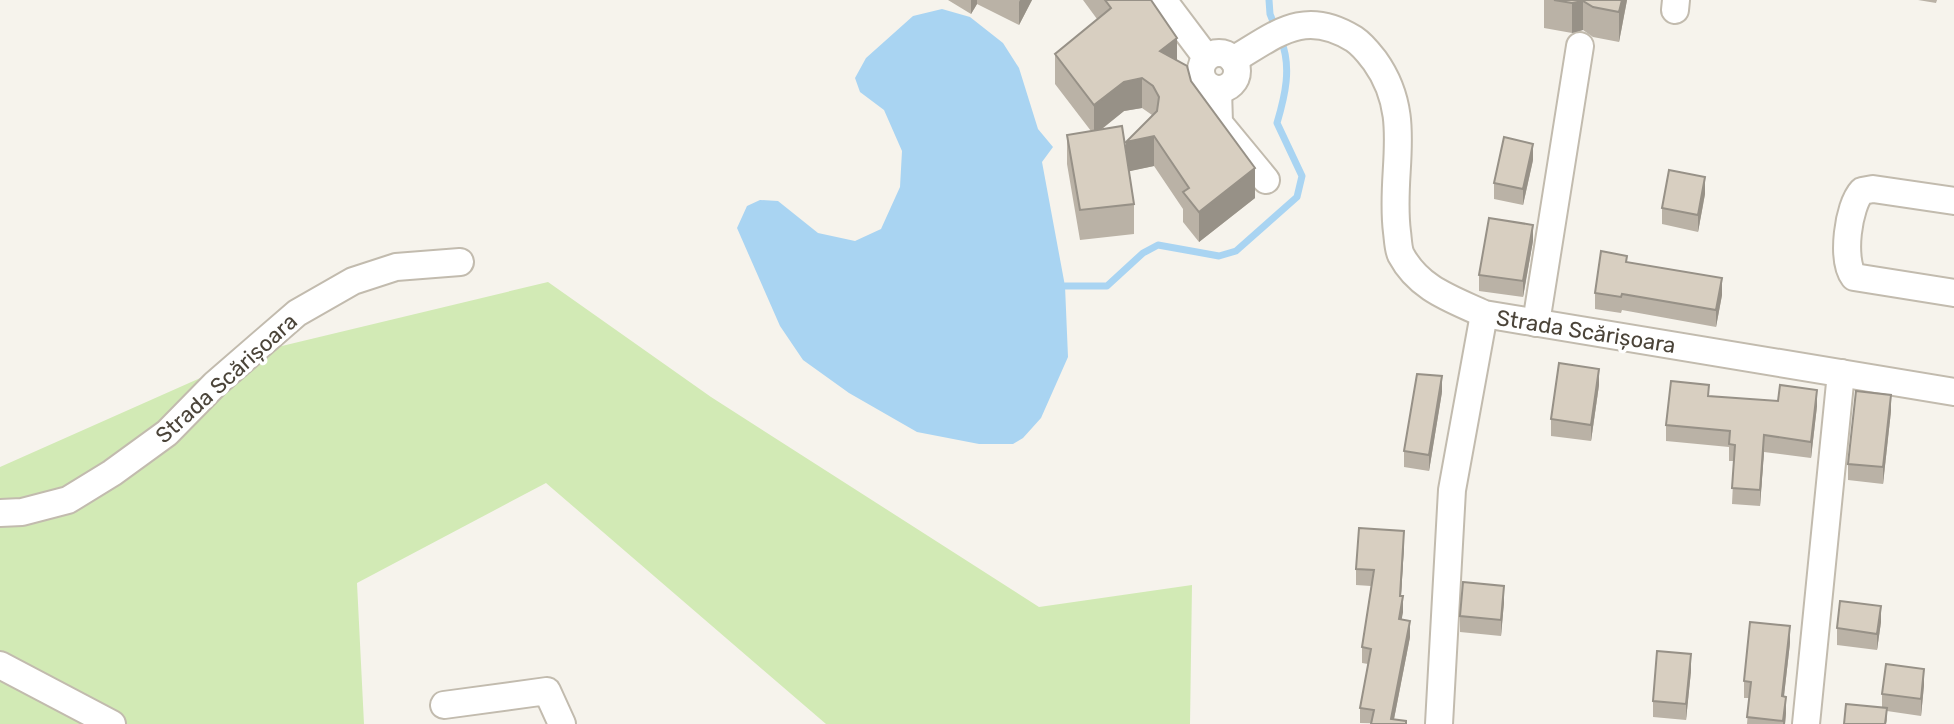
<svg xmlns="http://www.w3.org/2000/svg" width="1954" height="724" viewBox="0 0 1954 724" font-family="Rubik,sans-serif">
<rect width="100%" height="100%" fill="#f6f3ec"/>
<path fill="#d2eab5" d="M548,282L711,397L1039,607L1192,585L1190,724H826L546,483L357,583L364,724H0V467L261,351Z"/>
<path fill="#a9d4f2" d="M942,9L970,17L1003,43L1019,68L1038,129L1053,147L1042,162L1065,286L1068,357L1041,418L1023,438L1013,444H979L917,432L849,393L803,360L780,326L737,228L747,206L760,200L778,201L818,233L855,241L881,229L900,187L902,151L884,110L860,92L855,78L866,58L913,16Z"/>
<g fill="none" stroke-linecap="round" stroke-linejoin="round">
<g stroke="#a9d4f2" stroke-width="7">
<path d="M1269,0L1270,14L1276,29"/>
<path d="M1065,286H1107L1143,253L1158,245L1219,256L1236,251L1297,197L1302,176L1277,123C1285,96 1292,67 1281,40"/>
</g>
<defs>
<g id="minor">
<path d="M1163,0L1206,57"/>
<path d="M1675,10L1676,0"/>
<circle cx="1219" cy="71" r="18"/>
<path d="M1233,60C1277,34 1304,8 1354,39C1363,45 1368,52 1375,61C1415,117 1389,170 1397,232C1398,239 1398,249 1401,255C1419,289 1452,299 1484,314L1954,392"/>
<path d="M1218,90L1219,123L1266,180"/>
<path d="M1954,201L1873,189L1862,191C1848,206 1841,260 1854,277L1954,293"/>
<path d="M1536,323L1580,46"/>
<path d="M0,513L22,512L68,500L112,473L167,433L215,384L297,313L353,281L396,267L460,262"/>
<path d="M0,665L112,724"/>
<path d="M444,705L547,691L562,724"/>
<path d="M1439,724L1452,490L1484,314"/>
<path d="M1806,724L1841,373"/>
</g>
</defs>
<use href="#minor" stroke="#c2bbae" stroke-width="30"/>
<use href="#minor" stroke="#fff" stroke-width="26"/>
</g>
<g fill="#bab2a6" fill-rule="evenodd">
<path d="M948,0H1032L1019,25L977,4L971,14Z"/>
<path d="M1083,0H1151L1177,60L1191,81L1255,198L1199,242L1183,222V209L1154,166L1129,171L1134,204V234L1080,240L1067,164V135L1091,131L1055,84V54L1097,19ZM1142,108L1152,115L1126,155L1102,129L1124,111Z"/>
<path d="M1544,0H1627L1619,42L1593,37L1583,30L1572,33L1544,28Z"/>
<path d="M1918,0H1937L1936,3Z"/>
<path d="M1533,160L1523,205L1494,199V183Z"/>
<path d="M1705,194L1698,232L1662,224V208Z"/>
<path d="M1533,241L1523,297L1479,291V275Z"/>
<path d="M1627,262L1722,295L1716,327L1622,310L1621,313L1595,309V293Z"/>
<path d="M1599,385L1591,441L1551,436V419Z"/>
<path d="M1442,392L1429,471L1404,467V451Z"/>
<path d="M1709,396L1817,406L1811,458L1764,452L1760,506L1732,504L1734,461H1729V447L1666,441V425Z"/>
<path d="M1891,411L1883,484L1848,480V464Z"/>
<path d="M1404,546L1401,596L1403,612L1401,619L1410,637L1394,719L1406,724L1360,723V708L1368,664L1362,663V647L1371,586L1356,585V569Z"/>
<path d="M1504,602L1501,636L1460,632V616Z"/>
<path d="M1881,622L1877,650L1837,645V628Z"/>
<path d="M1790,643L1784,696L1786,713L1785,724H1747L1749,698H1744V681Z"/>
<path d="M1691,671L1686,720L1653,717V701Z"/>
<path d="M1924,685L1921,716L1887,711V724L1882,708V694Z"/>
</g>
<g fill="#979187">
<path d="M971,0H977V4L971,14Z"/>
<path d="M1020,0H1032L1019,25V2Z"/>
<path d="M1622,0H1627L1619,42V12Z"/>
<path d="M1583,1V30L1572,33V3Z"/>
<path d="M1177,38V68L1160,51Z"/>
<path d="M1142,78V108L1124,111L1094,135V105L1124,82Z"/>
<path d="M1154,136V166L1126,172V142Z"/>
<path d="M1533,144V160L1523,205V189Z"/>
<path d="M1255,168V198L1199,242V212Z"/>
<path d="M1705,177V194L1698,232V215Z"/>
<path d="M1533,225V241L1523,297V281Z"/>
<path d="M1722,278V295L1716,327V310Z"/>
<path d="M1599,369V385L1591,441V425Z"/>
<path d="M1442,376V392L1429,471V455Z"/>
<path d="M1817,390V406L1811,458V442Z"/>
<path d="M1891,395V411L1883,484V467Z"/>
<path d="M1764,435V452L1760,506V490Z"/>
<path d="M1404,531V546L1400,611V596Z"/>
<path d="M1504,586V602L1501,636V620Z"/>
<path d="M1403,596V612L1399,635V619Z"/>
<path d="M1881,606V622L1877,650V634Z"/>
<path d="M1410,621V637L1393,724L1391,719Z"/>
<path d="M1790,626V643L1782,713V696Z"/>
<path d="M1691,654V671L1686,720V704Z"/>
<path d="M1924,669V685L1921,716V699Z"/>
<path d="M1786,697V713L1785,724H1783Z"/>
</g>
<g fill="#d8cfc1" stroke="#979187" stroke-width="2">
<path d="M1105,0H1151L1177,38L1160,51L1187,66L1191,81L1255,168L1199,212L1183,192L1189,188L1154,136L1126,142L1157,111L1159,97L1153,86L1142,78L1124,82L1094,105L1055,54L1111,8Z"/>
<path d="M1554,0H1622L1619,12L1593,7L1583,1L1572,3Z"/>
<path d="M1122,126L1134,204L1080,210L1067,135Z"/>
<path d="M1504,137L1533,144L1523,189L1494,183Z"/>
<path d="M1669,170L1705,177L1698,215L1662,208Z"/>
<path d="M1489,218L1533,225L1523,281L1479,275Z"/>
<path d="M1601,251L1627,256L1626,262L1722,278L1716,310L1622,294L1621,297L1595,293Z"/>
<path d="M1559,363L1599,369L1591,425L1551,419Z"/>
<path d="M1417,374L1442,376L1429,455L1404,451Z"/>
<path d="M1671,381L1709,385L1708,396L1778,401L1780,385L1817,390L1811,442L1764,435L1760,490L1732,488L1735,445L1729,444L1730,431L1666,425Z"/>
<path d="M1856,391L1891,395L1883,467L1848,464Z"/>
<path d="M1359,528L1404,531L1400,596H1403L1399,619L1410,621L1391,719L1406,721V724H1371L1374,710L1360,708L1371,649L1362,647L1374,570L1356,569Z"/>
<path d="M1463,582L1504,586L1501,620L1460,616Z"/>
<path d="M1840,601L1881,606L1877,634L1837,628Z"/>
<path d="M1750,622L1790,626L1782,696L1786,697L1783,721L1747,717L1751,682L1744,681Z"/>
<path d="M1657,651L1691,654L1686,704L1653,701Z"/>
<path d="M1886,664L1924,669L1921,699L1882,694Z"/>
<path d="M1846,704L1887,708L1885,724H1844Z"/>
</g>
<g text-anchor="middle" stroke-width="7" stroke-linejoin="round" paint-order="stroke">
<g font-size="22" fill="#4b4439" stroke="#fff">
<text transform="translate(1586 331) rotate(9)" y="8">Strada Scărișoara</text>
<text transform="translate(226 378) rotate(-42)" y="8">Strada Scărișoara</text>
</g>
</g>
</svg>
